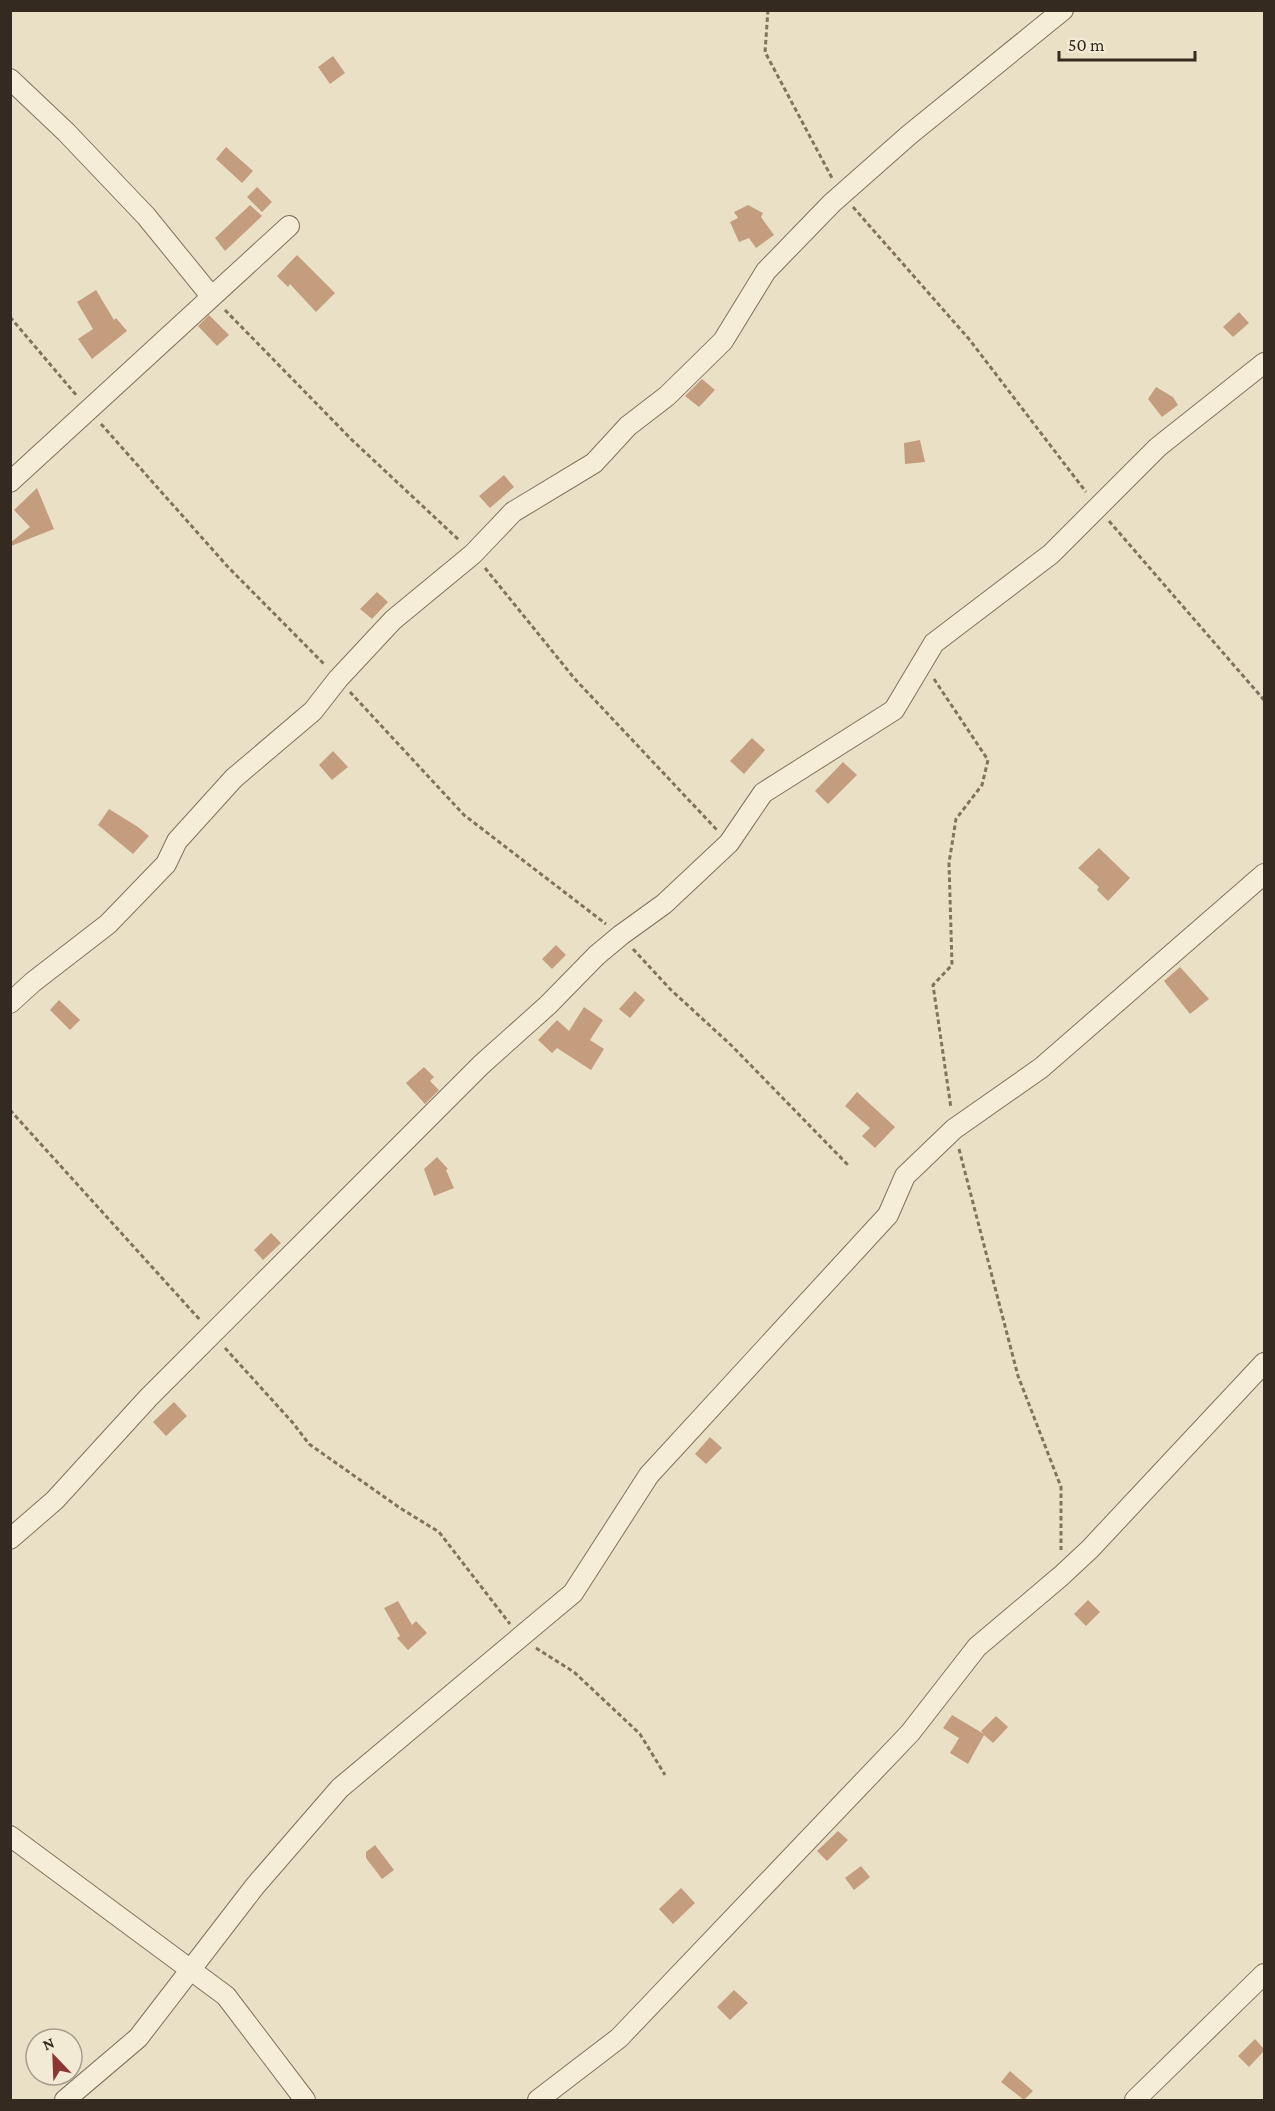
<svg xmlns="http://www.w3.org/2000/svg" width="1275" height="2111" viewBox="0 0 1275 2111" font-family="'Crimson Pro',serif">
<rect width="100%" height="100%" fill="#eae0c5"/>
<g fill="#c49d7f">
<path d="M333,56L345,73L330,84L318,67Z"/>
<path d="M226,147L253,171L242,183L216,159Z"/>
<path d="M257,187L272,202L262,212L247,197Z"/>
<path d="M250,205L262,216L225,251L215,238Z"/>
<path d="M748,205L763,213L761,217L774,235L756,248L749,238L739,242L730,222L738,218L734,212Z"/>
<path d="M297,255L335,293L316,312L290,284L288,287L277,276Z"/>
<path d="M96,290L114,320L116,318L127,331L92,359L78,339L93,329L77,302Z"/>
<path d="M1239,312L1249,323L1233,337L1223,327Z"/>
<path d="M209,315L229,335L217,346L198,326Z"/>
<path d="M702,379L715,390L699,407L685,396Z"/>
<path d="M1156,387L1173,397L1178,405L1162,417L1148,399Z"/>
<path d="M920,440L925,462L905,464L904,443Z"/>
<path d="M504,475L514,487L490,508L479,496Z"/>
<path d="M37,488L54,529L11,546L10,543L30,527L14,510Z"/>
<path d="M377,592L388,602L372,619L360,609Z"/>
<path d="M752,738L765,750L744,774L730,761Z"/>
<path d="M333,751L348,767L332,780L319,765Z"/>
<path d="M843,762L857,775L828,804L815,791Z"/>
<path d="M109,809L138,827L149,836L133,854L98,825Z"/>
<path d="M1099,848L1130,878L1108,901L1097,890L1099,887L1078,868Z"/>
<path d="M556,945L566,955L552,969L542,959Z"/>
<path d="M1180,967L1209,999L1190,1014L1164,981Z"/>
<path d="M635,991L645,1000L630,1018L619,1009Z"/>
<path d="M59,1000L80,1020L70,1030L50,1010Z"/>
<path d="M584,1007L603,1020L590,1040L604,1049L591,1070L557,1048L552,1053L538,1040L557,1020L569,1031Z"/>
<path d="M424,1067L434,1077L430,1081L439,1090L425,1104L406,1083Z"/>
<path d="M857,1092L895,1127L875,1148L862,1136L870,1128L845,1106Z"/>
<path d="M437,1157L448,1169L446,1170L454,1188L434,1196L424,1169Z"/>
<path d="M271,1233L281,1243L263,1260L254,1250Z"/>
<path d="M174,1402L187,1416L166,1436L153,1422Z"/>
<path d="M710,1437L722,1448L706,1464L695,1454Z"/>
<path d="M1088,1600L1100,1612L1086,1626L1074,1614Z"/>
<path d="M398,1601L412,1625L416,1621L427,1633L408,1650L397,1638L400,1636L384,1608Z"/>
<path d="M952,1715L984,1734L981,1731L996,1716L1008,1727L993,1743L984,1735L968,1764L950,1753L959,1738L943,1728Z"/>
<path d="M838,1831L848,1840L827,1861L817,1851Z"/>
<path d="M375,1845L394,1870L382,1879L366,1858V1852Z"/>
<path d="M861,1866L870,1877L854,1890L845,1878Z"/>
<path d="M681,1888L695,1903L673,1924L659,1909Z"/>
<path d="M734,1990L748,2003L730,2020L717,2007Z"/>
<path d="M1255,2039L1264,2049V2051L1249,2067L1238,2056Z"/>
<path d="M1010,2071L1033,2091L1024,2100L1001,2082Z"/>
</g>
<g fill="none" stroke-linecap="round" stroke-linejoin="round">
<defs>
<g id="minor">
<path d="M10,79L66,132L146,216L211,296"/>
<path d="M10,482L289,226"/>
<path d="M10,1003L33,982L108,924L166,864L177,841L234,778L313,711L338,679L393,620L473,554L513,512L594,463L628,426L667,396L723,341L766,271L832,203L909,135L1063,10"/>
<path d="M10,1539L55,1500L149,1397L481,1065L548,1005L597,955L621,935L664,904L729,843L763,793L894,710L934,643L1051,554L1158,447L1264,363"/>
<path d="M10,1836L226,1996L305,2100"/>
<path d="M65,2100L138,2038L255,1886L340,1788L573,1593L649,1475L888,1215L905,1176L954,1129L1041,1068L1264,874"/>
<path d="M538,2100L619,2038L910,1733L977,1647L1061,1576L1090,1549L1264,1363"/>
<path d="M1135,2100L1264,1974"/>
</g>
</defs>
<use href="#minor" stroke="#83725d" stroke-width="22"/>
<g stroke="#83725d" stroke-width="3" stroke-dasharray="4.5 3" stroke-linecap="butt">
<path d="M768,10L765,52L832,178"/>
<path d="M853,207L969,339L1086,492"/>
<path d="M225,310L352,440L460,541"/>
<path d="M10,317L77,396"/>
<path d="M101,424L228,567L325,665"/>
<path d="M1109,521L1264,700"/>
<path d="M485,568L574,678L717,830"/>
<path d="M934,679L988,760L982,785L956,819L949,863L952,965L933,985L951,1108"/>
<path d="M350,692L464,815L606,924"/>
<path d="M633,949L670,989L732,1046L848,1165"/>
<path d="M10,1110L200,1320"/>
<path d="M959,1149L1018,1376L1061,1487V1550"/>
<path d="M225,1348L293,1423L309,1444L400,1508L439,1532L510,1624"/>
<path d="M536,1648L574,1672L640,1734L665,1775"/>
</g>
<use href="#minor" stroke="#f5edd8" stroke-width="20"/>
</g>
<rect width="1275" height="2111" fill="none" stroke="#342a1f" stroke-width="24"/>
<g transform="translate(54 2057) rotate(337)"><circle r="28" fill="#f2ead4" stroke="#a69d8c" stroke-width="1.5"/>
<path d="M0-4.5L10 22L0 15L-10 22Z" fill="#8c3533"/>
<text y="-9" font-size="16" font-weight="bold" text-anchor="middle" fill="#342a1f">N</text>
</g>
<path d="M1059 51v9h136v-9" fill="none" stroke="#342a1f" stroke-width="3"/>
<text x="1068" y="51" font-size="18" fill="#342a1f" stroke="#f2ead4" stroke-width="4.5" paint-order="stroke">50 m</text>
</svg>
